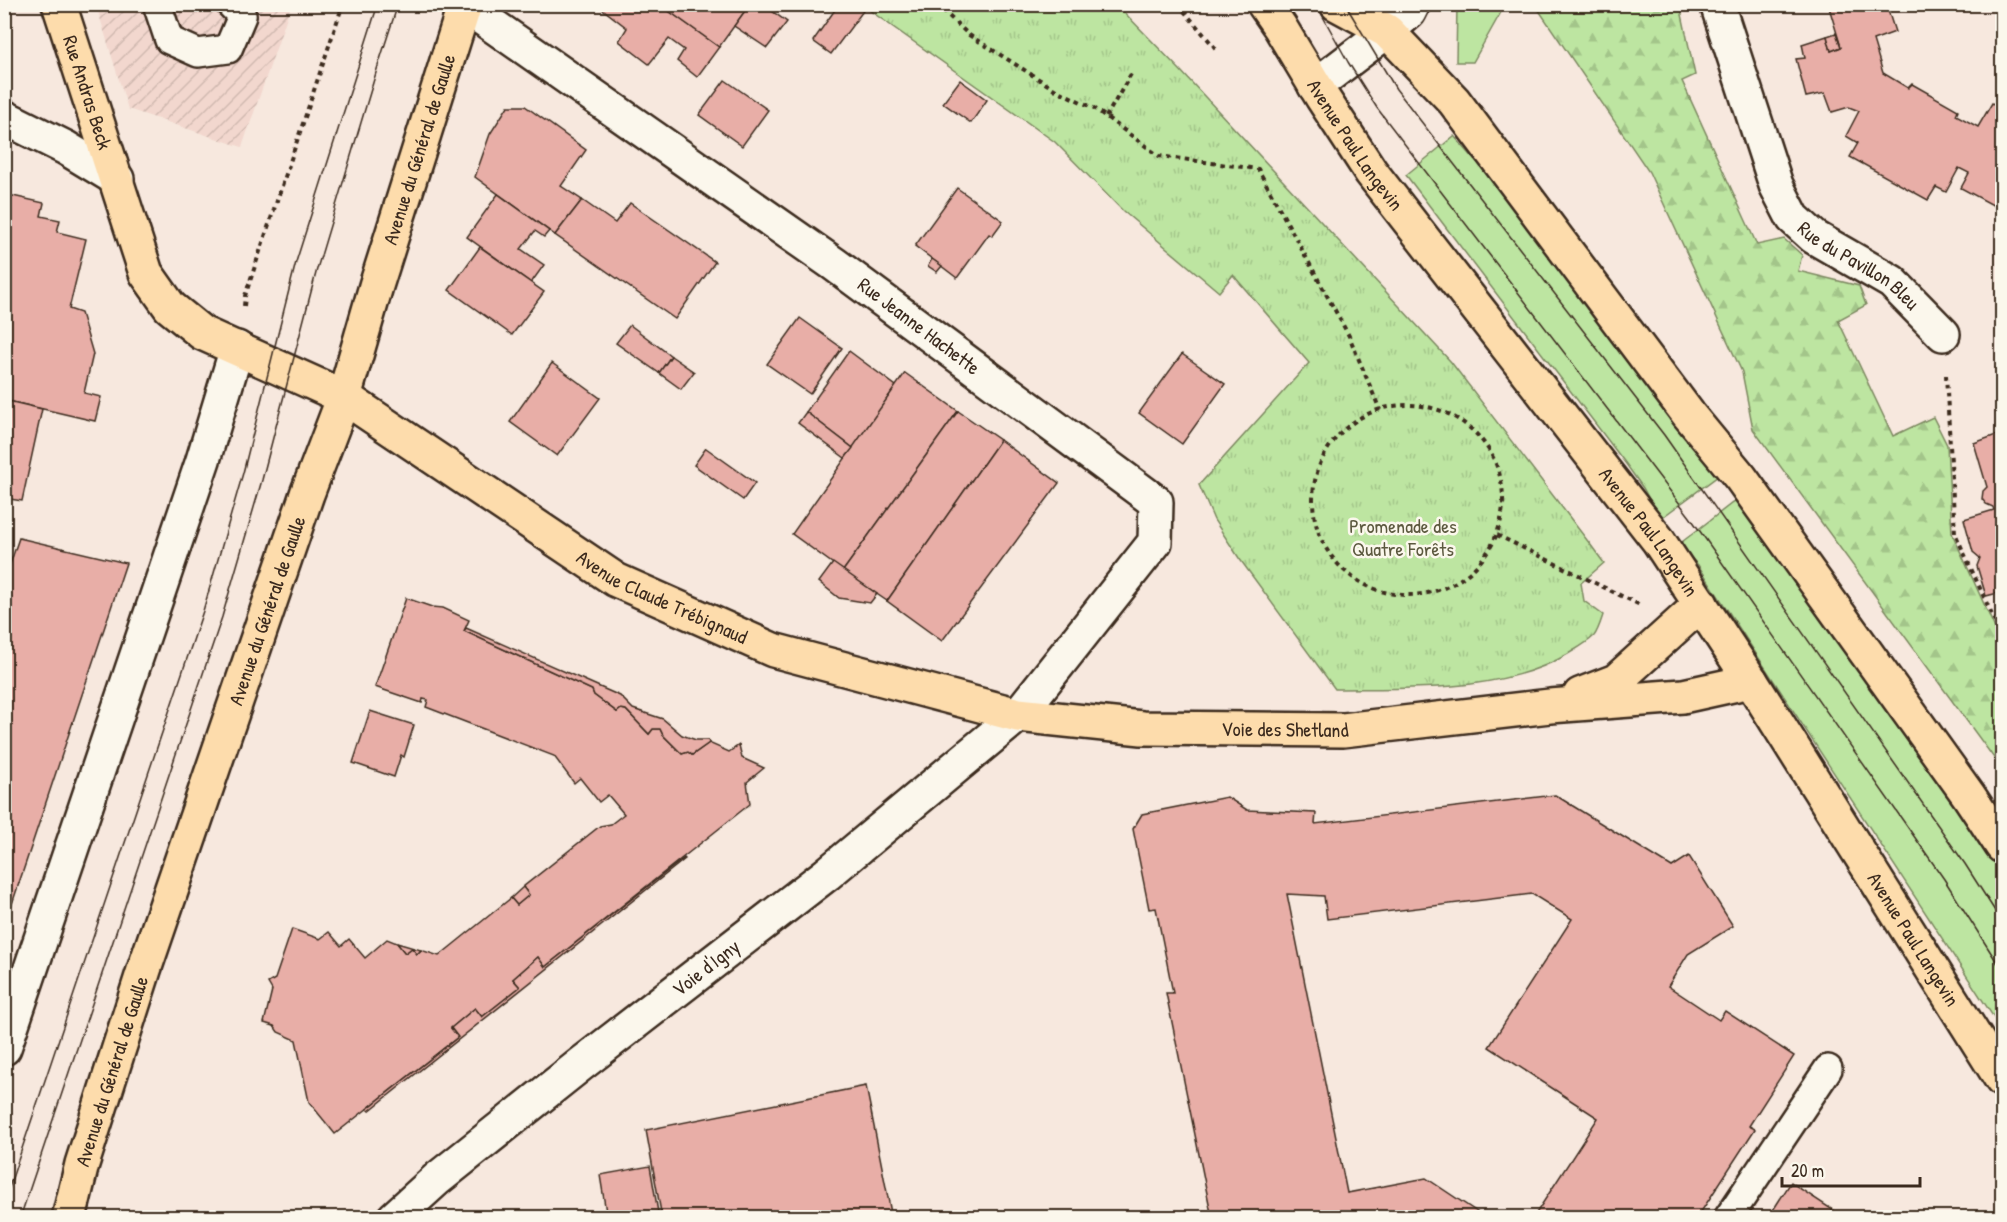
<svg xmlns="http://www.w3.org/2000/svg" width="2007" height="1222" viewBox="0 0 2007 1222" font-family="'Patrick Hand',sans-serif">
<defs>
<pattern id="industrial-furrows" width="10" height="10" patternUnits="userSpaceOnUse" patternTransform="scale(1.5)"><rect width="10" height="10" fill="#f2d7ce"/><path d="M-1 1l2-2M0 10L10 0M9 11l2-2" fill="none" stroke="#d0b9b0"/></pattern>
<pattern id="forest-firs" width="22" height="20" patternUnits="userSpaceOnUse" patternTransform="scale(1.5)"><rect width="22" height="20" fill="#bde5a1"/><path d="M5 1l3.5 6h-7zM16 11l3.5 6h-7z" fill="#a3c58a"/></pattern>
<pattern id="park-tufts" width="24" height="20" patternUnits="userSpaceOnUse" patternTransform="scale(1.5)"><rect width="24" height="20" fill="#bde5a1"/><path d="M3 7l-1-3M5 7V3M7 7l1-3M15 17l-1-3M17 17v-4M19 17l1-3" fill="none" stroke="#a3c58a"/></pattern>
</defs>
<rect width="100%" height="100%" fill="#f7e8de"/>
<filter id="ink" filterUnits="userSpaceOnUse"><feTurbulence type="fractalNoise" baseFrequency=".0167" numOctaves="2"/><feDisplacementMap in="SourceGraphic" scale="12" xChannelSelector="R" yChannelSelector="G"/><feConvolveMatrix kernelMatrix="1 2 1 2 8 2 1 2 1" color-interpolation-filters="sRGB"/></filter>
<g filter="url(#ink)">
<path fill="url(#industrial-furrows)" d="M96,5H291L242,147L128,109Z"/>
<g fill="#bde5a1" stroke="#7c8860" stroke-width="1.5">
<path d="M1457,5H1505L1473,62H1456Z"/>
<path d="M1454,136L1514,204L1722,473L1660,519L1643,488L1626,464L1406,175Z"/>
<path d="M1740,497L1752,523L2002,873V1030L1698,565L1678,545Z"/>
</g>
<path fill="url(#forest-firs)" stroke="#7c8860" stroke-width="1.5" d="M1540,4L1680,5L1695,75L1682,81L1757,245L1784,239L1802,255L1798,271L1859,286L1866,305L1838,320L1893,436L1933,417L1947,445L1952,533L2002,644V769L1753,429L1742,372L1649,172L1538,9Z"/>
<path fill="url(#park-tufts)" stroke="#7c8860" stroke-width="1.5" d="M862,5H1117L1180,70L1451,362L1590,544L1604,563L1581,583L1584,601L1603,615C1601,621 1598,631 1594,636C1587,643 1576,649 1568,654C1502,693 1410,688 1335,689L1239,558L1214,520L1199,485L1309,363L1233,275L1219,292L1123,211L1055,142Z"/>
<g fill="#e8aea7" stroke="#3b2a1e" stroke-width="1.5">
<path d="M596,4H659L719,47L697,77L677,61L684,50L669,39L649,64L619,41L627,28Z"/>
<path d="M659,4H750L719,47Z"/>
<path d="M750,4H762L787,22L767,48L734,26Z"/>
<path d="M839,4H854L863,11L831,54L813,41Z"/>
<path d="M1828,4H1886L1895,32L1873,40L1883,73L1908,88L1912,84L1958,110L1956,115L1978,127L1992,103L2002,109V210L1961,188L1969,173L1959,168L1946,192L1936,187L1928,200L1850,157L1858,143L1846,136L1859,111L1849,107L1832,112L1825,93L1806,97L1796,59L1805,58L1802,44L1827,36L1831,51L1841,47Z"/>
<path d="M1836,33L1841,47L1831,51L1827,36Z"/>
<path d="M725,80L768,110L742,146L699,115Z"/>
<path d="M960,80L987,100L971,123L943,103Z"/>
<path d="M508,106H525L586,150L561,186L582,200L555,235L475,177L490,134Z"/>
<path d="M957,188L1003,221L992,236L989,234L957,278L915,246Z"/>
<path d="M4,194L44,203L41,216L60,220L57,232L86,239L69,309L81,313L93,354L84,393L101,397L95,421L4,400Z"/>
<path d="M498,194L549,231L544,237L535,231L521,249L544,265L531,283L467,237Z"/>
<path d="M582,200L615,223L630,203L715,262L675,319L555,235Z"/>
<path d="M480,247L544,292L512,335L449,290Z"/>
<path d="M932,259L942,266L937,272L928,266Z"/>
<path d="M800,318L842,348L810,394L767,364Z"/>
<path d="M630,325L671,356L659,373L616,343Z"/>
<path d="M849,351L896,386L853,448L806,412Z"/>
<path d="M1182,354L1225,384L1182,444L1139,413Z"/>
<path d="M671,356L694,372L681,389L659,373Z"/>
<path d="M552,363L600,398L557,456L510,422Z"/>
<path d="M905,373L958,411L843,571L792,534Z"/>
<path d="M4,400L42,409L22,501L4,498Z"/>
<path d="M958,411L1000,440L887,601L843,571Z"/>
<path d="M806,412L853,448L845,458L798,423Z"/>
<path d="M1996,435L2002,439V592L1986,596L1977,566L1980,558L1973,552L1964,519L1994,510L1993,507L1986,504L1982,499L1983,491L1987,487L1974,443Z"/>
<path d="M1000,440L1059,483L942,641L887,601Z"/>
<path d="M706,448L755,483L743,500L694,465Z"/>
<path d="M19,538L126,563L10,910L4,908V566L9,567Z"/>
<path d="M833,563L877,594L870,603L839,598L819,582Z"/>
<path d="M406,598L432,607L443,608L469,620L464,631L592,690L594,695L617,712L621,709L626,710L649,734L653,729H660L663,735L682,754L688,752L692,755L709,743L729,752L739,745L742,758L764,768L747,782L750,804L545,967L538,957L513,979L520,987L482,1017L475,1008L451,1028L458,1037L335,1134L309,1102L296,1040L278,1032L274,1026L264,1023L272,990L268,983L275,979L292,929L320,939L329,932L341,946L349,939L365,958L387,939L397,943L405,953L412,948L417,954L421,950L439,956L511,898L517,905L529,895L523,887L600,826L611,824L624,814L608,795L599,802L580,778L574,783L554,756L426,707L428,700L423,699L422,703L375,687Z"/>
<path d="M466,628L620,696L633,709L663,719L682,735L696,740H708L709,743L692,755L688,752L682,754L663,735L660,729H653L649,734L626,710L621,709L617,712L594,695L592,690L464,631Z"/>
<path d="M370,711L414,725L404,757L401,755L394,777L353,763Z"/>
<path d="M1555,795L1672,867L1689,856L1733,926L1688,954L1668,986L1719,1020L1725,1011L1794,1056L1749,1126L1755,1129L1697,1218H1533L1598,1118L1489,1047L1572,919L1532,894L1327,919L1324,896L1287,894L1347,1193L1426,1178L1486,1218H1205L1204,1215L1211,1213L1166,993H1173L1156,908L1149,909L1133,829L1142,814L1227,797L1247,810L1316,813L1315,824Z"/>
<path d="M684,858L685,859L369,1111L367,1109L458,1037L451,1028L475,1008L482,1017L520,987L513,979L538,957L545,967Z"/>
<path d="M523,887L529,895L517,905L511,898Z"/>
<path d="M397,943L421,950L417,954L412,948L405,953Z"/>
<path d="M866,1086L892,1218H662L646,1130Z"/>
<path d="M650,1166L659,1218H607L600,1175Z"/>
<path d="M1791,1182L1799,1188L1845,1218H1768Z"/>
</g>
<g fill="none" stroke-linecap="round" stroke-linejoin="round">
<defs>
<g id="lane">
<path d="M157,4L169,40L198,53L228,49L242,16L230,4"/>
<path d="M1728,1218L1828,1069"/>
</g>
<g id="street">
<path id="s1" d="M1717,4L1776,185L1793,218L1814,237L1892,282L1943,334"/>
<path d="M1315,86L1387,31L1409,12L1413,4"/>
<path d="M4,117L66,148L117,179"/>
<path d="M4,1048L203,460L237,348"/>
<path id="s2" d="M394,1218L437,1179L580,1065L827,874L1018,715L1155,542L1156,502L834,264L465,6"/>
</g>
<g id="primary">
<path id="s3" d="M59,4L146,273L170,307L202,333L344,397L616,580L773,650L1018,715L1142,728L1343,730L1550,706L1683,696L1751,681"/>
<path id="s4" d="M1264,4L1280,27L1322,97L1371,172L1658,540L1751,681L2002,1080"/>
<path d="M1337,4L1387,31L1454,101L1689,415L1741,478L1969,796L2002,846"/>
<path d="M1580,695L1616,681L1701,604"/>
<path id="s5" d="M69,1218L82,1164L144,970L307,494L344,397L376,286L465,4"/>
</g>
</defs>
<use href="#lane" stroke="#3b2a1e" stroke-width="32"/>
<use href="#street" stroke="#3b2a1e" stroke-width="38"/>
<use href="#primary" stroke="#3b2a1e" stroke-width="38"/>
<g stroke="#3b2a1e" stroke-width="4" stroke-dasharray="4.5 4.5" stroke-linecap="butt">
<path d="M936,4L969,35L1056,90L1094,108L1159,156L1258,169L1349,336L1380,410"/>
<path d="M1178,4L1217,50"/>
<path d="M1106,117L1131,74"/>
<path d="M244,306L245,296L343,4"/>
<path d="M1946,375L1955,533L2002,637"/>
<circle cx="1408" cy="500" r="95"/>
<path d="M1497,535L1640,605"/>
</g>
<use href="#lane" stroke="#fbf7ec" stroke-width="27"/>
<use href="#street" stroke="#fbf7ec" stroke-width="33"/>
<use href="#primary" stroke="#fddcac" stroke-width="33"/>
<g stroke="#3b2a1e" stroke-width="1.5">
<path d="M1316,4L1348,62L1377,108L1690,517L1944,879L2002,970"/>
<path d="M1345,4L1396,89L1664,435L1965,864L2002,922"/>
<path d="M4,1202L203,611L243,473L296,262L378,4"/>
<path d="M20,1218L222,617L262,480L317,269L378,66L398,4"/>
</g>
</g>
</g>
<g text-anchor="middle" stroke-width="5" stroke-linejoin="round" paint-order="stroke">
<g font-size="20" fill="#3b2a1e" stroke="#fbf7ec">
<text dy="7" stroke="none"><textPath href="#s3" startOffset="93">Rue Andras Beck</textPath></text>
<text dy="7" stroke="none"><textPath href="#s4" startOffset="168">Avenue Paul Langevin</textPath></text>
<text dy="7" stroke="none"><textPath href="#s5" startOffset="1125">Avenue du Général de Gaulle</textPath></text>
<text dy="7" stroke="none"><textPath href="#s1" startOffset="309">Rue du Pavillon Bleu</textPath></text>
<text transform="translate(919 326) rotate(37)" y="7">Rue Jeanne Hachette</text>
<text dy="7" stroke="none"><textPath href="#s4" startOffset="654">Avenue Paul Langevin</textPath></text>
<text dy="7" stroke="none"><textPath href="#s3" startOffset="898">Avenue Claude Trébignaud</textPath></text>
<text dy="7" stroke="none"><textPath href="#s5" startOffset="639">Avenue du Général de Gaulle</textPath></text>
<text dy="7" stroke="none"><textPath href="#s3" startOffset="1542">Voie des Shetland</textPath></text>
<text dy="7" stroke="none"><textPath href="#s4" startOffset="1140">Avenue Paul Langevin</textPath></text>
<text dy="7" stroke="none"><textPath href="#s2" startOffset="400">Voie d'Igny</textPath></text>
<text dy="7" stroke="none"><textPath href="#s5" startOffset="153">Avenue du Général de Gaulle</textPath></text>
</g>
<g font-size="20" fill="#5c593f" stroke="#fbf7ec">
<text x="1403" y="533">Promenade des<tspan x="1403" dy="23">Quatre Forêts</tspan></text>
</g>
</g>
<rect width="2007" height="1222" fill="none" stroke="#fbf7ec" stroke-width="24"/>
<rect x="12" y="12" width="1983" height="1198" fill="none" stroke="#3b2a1e" stroke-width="2" filter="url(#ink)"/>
<path d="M1782 1177v9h138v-9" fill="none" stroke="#3b2a1e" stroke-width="3"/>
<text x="1791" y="1177" font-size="18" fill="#3b2a1e" stroke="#fbf7ec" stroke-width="4.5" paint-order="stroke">20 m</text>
</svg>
